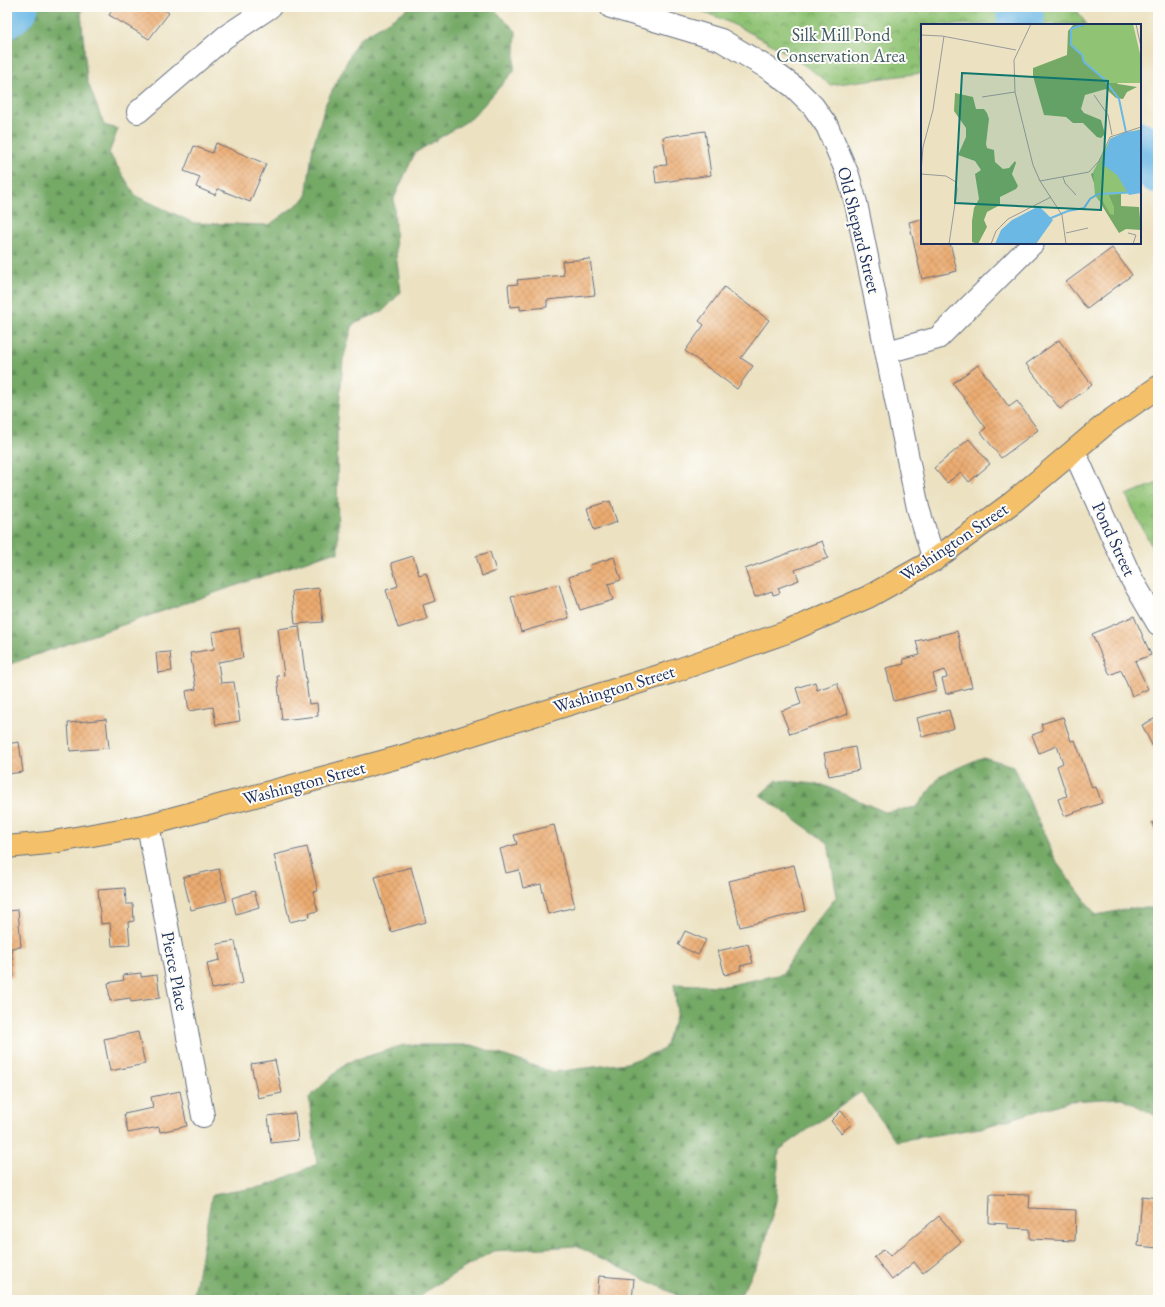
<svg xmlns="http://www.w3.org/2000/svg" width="1165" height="1307" viewBox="0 0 1165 1307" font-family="'EB Garamond',serif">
<defs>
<pattern id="forest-firs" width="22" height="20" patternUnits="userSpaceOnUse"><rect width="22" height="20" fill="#74a966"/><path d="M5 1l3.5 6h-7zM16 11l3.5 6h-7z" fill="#5e8a57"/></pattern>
<pattern id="park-crowns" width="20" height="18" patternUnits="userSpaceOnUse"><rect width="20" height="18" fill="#90c374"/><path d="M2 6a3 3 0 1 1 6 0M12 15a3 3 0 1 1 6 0" fill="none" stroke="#759f62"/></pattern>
<pattern id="water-rules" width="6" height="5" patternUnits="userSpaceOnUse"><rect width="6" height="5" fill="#6bb8e5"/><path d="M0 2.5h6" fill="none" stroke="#5796bd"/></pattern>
<pattern id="building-cross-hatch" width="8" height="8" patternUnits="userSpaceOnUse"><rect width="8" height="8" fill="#ebab6f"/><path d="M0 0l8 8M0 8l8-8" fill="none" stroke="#c99363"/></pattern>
</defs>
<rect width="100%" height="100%" fill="#fdfcf7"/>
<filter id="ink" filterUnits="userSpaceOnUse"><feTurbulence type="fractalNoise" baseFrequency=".025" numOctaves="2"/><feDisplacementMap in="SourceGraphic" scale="8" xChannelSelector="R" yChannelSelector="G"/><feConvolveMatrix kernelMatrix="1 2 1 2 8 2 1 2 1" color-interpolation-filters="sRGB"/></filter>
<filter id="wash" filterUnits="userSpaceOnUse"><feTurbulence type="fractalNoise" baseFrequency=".012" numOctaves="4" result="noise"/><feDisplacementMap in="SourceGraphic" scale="16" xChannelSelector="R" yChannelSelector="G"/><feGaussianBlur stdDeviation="0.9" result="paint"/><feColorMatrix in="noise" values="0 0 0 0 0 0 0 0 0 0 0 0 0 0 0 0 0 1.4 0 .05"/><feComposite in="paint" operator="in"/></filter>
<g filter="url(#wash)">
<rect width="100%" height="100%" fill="#ece2c2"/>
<g fill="url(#forest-firs)" stroke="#486c62">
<path d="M7,7H84L81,12L87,80L104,125L118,129L109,153L136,196L194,223L269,225L306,198L313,146L326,103L358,40L411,7H492L516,31L514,71L472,118L415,153L394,198L396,254L401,292L383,311L353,324L343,360L337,432L338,553H330L7,665Z"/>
<path d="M983,757L1014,766L1057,863L1096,915L1134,908H1158V1117L1122,1098L1070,1101L981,1128L896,1141L861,1092L779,1150L776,1201L761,1257L738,1300H687L576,1246L493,1251L429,1289L418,1300H193L212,1195L266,1186L317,1164L309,1098L346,1063L404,1045H472L553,1072L627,1063L664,1049L677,1014L674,984L725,986L782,974L812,927L837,896L828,843L760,795L777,780L823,785L885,812L917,807L941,775Z"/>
</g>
<g fill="url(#park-crowns)" stroke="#567969">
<path d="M691,7H1075L1086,24L922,25V73L830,85C790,51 740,25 691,7Z"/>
<path d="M1158,483V559L1126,495Z"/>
</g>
<path fill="url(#water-rules)" stroke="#4374a2" d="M687,7H755L753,11L697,10Z"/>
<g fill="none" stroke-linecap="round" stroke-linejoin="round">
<g stroke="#6bb8e5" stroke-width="47">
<path d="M1019,7L1021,25"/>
<path d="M7,14L15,7"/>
<path d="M1140,145L1154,154L1158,170"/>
</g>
</g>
<g id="blocks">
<g fill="url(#building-cross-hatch)">
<path d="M114,7H163L162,8L169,13L149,39L109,15Z"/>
<path d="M705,131L711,175L656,183L654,166L667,165L663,137Z"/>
<path d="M216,143L266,164L250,202L218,189L215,195L196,187L200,177L184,171L194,146L212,153Z"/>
<path d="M922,219V243H950L957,271L922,279L909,222Z"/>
<path d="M1112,248L1132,275L1087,309L1066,282Z"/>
<path d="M590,259L595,295L547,300V307L520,310V306L510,307L508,285L518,284L517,280L564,275L562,261Z"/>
<path d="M724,287L769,320L741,358L753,366L737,389L685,351L704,325L699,321Z"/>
<path d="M1059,340L1092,385L1060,409L1026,364Z"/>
<path d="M978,365L1009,407L1017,401L1038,430L1001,458L981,432L986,428L953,383Z"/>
<path d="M969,439L990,464L969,482L961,472L947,483L934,468Z"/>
<path d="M610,501L617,522L594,530L587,508Z"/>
<path d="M822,541L828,558L795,570L799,580L778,588L780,593L773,595L772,591L755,597L745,569Z"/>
<path d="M490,552L496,571L482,576L476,556Z"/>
<path d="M413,556L419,575L426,573L435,601L423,605L427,619L398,628L386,590L398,586L391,563Z"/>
<path d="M614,557L621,580L608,584L613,600L580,610L569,577L591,569L590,565Z"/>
<path d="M559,584L569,618L521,632L511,597Z"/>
<path d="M319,588L323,622L295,624L292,591Z"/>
<path d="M1134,616L1151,655L1135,661L1148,689L1132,696L1121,670L1110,675L1092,634Z"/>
<path d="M299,626L309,704L317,703L318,716L282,720L277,676L284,675L278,629Z"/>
<path d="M239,628L243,658L218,662L221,683L234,682L240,721L216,725L213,707L189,711L186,691L196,689L190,653L214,649L212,632Z"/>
<path d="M957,631L972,687L946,694L942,679L947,678L945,670L933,674L937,690L894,701L886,668L904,664L903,659L920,655L916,641Z"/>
<path d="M170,652L172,671L158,673L156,653Z"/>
<path d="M815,682L817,690L837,683L848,714L790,734L781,711L801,704L796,688Z"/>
<path d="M949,710L954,728L922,737L917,718Z"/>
<path d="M1063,717L1071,741L1075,740L1092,788L1096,787L1102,803L1064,816L1058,799L1067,796L1057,766L1063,763L1057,746L1039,753L1032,735L1043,731L1041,724Z"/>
<path d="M1158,717V757L1142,725Z"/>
<path d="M106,719L109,748L70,751L68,723Z"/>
<path d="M19,742L23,772L7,774V744Z"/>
<path d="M855,747L859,770L829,776L824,753Z"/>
<path d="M1158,821V837L1152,823Z"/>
<path d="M554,825L575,907L548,914L541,884L523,888L519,870L506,873L500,849L517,844L514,835Z"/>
<path d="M307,847L318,891L313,892L318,911L309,913L310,917L290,922L274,855Z"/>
<path d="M794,865L805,911L740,927L729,881Z"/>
<path d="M411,867L426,922L391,932L375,877Z"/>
<path d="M219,869L227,901L191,910L183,877Z"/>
<path d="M125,888L126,904H133L134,921L128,922L130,945L112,946L110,923L101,924L98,890Z"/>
<path d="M254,891L259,907L236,914L232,898Z"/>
<path d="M18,910L21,947L11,948L14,977L7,978V911Z"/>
<path d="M685,931L706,940L698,955L678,945Z"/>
<path d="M235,941L243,983L212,989L207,963L220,960L217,944Z"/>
<path d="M748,944L753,963L740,966L741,970L725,975L718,951Z"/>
<path d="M141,973V977L157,975L160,998L131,1002L130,998L110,1001L108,983L124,980L123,975Z"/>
<path d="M138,1032L145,1064L110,1071L104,1039Z"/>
<path d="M275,1060L282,1093L258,1098L251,1064Z"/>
<path d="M180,1091L187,1126L160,1132L159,1127L128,1133L124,1114L153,1108L151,1097Z"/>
<path d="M841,1111L852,1124L841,1133L831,1121Z"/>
<path d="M295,1113L298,1140L271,1143L268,1116Z"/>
<path d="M990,1194L1030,1195L1029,1208L1076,1210L1075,1241L1030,1239V1229L1008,1228V1224L989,1223Z"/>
<path d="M1142,1196L1158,1198V1248L1138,1246Z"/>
<path d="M939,1216L961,1242L923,1273L914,1262L892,1280L874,1257L884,1249L890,1256Z"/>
<path d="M599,1276L634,1279L632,1300H597Z"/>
</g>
</g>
</g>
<g filter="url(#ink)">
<use href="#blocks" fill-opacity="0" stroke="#646e81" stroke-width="1"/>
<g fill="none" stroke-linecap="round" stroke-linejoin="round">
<defs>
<g id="minor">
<path d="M611,7L721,40L771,70L794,87L813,106L827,126L848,175L856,203L918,508L934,560"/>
<path d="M138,112L225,37L270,7"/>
<path d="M887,352L938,338L1033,243"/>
<path d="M1074,451L1131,578L1158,624"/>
<path d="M148,825L203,1116"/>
</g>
<path id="major" d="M7,847L48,843L148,825L403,756L672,672L787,632L868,597L934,560L1013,502L1108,422L1158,387"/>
</defs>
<use href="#minor" stroke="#646e81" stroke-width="24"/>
<use href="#major" stroke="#646e81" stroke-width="24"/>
<use href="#minor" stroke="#fff" stroke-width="22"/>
<use href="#major" stroke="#f4c16a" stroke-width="22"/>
</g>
</g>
<g text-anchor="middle" stroke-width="4" stroke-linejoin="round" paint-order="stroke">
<g font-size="18" fill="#3e5b65" stroke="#fdfcf7">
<text x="841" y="41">Silk Mill Pond<tspan x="841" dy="21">Conservation Area</tspan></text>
</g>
<g font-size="18" fill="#1b2f5e" stroke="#fdfcf7">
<text transform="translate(859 230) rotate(76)" y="6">Old Shepard Street</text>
<text transform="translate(1114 539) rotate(65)" y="6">Pond Street</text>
<text transform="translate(954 542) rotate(-34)" y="6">Washington Street</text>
<text transform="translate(614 689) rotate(-17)" y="6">Washington Street</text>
<text transform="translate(304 783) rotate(-15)" y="6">Washington Street</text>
<text transform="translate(175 971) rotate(79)" y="6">Pierce Place</text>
</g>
</g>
<g transform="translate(921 24)">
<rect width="220" height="220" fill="#ece2c2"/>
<path d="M153,0H195L176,2L187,52L197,60L216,63L206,68L202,75L195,74L185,65L164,71L160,85L163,89L180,96L184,110L180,114L176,113L162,99H152L145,93L123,91L112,52V44L146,31L147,7ZM34,69L52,73L55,85H63L66,89L68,95L65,120L66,124L73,126L74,138L82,145L88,144L94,137L95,139L91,150L97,162L95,165L79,173V181L66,188L63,196L66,203L57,220L51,218V197L53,184L58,175L54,150L60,146L54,137L37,131L45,113V104L33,87ZM181,143L200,163V182L218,183L220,206L205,205L198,209L180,180L170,150Z" fill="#74a966"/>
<path d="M164,0H212L220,34V59H186L163,38L161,30L150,21L149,8L155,2L161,3ZM220,105V168L188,171L193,183V191L189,190L181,176L178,177L174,171L172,148L190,114Z" fill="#90c374"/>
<path d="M185,28L192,31L193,39L180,43L179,30Z" fill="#90c374"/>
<path d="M220,106V169L208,171L196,151L181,140L182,134L189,115L204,108ZM118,182L132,196L115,220H74L80,206L91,196Z" fill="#6bb8e5"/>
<path fill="none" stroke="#6bb8e5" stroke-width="2" d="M164,0L150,5V21L161,31L163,38L183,55L198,75L206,113M125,196L147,187L163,184L169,175L177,170L216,168L220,165"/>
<path fill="none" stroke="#989a9a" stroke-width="1" d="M110,0L93,36L94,68L112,141L119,157L141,191L145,220M215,0L220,23M0,11L21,12L95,26M173,71L187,91L191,111M61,73L94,68M0,148L2,123L12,86L23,12M0,150L25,152L35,158L36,166L28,220M142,153L144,159L155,171M119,157L168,148L178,137L189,113L220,103M145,209L167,204M207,209L215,211L212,220M70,220L75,207L87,195L130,173"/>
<path fill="#0f766e" fill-opacity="0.15" stroke="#0f766e" stroke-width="2" d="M41,49L187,57L180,186L34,179Z"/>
<rect width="220" height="220" fill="none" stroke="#1b2f5e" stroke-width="2"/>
</g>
<rect width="1165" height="1307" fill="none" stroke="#fdfcf7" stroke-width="24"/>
</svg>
